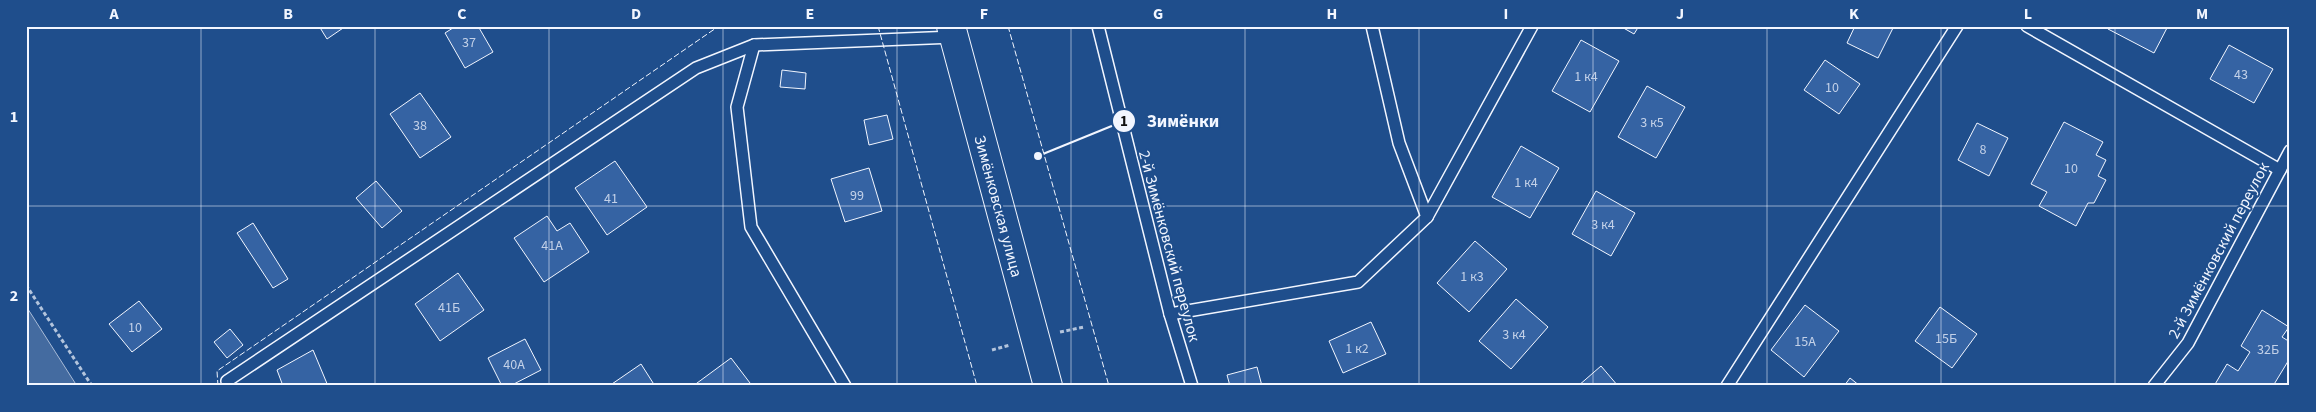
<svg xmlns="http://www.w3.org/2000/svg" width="2316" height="412" viewBox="0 0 2316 412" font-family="'Source Sans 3',sans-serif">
<rect width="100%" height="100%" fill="#1f4e8c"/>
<path fill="#446ba0" stroke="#a8bbd7" d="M26,306L77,386H26Z"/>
<g fill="#3563a3" stroke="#f2f6ff">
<path d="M319,26H346L327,39Z"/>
<path d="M456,26H478L493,52L465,68L445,33Z"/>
<path d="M1620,26H1639L1634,34Z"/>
<path d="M1855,26L1893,28L1878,58L1847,43Z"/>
<path d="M2109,26H2168L2154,53L2108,29Z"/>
<path d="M1581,40L1619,61L1590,112L1552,91Z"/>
<path d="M2229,45L2273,69L2254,103L2210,79Z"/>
<path d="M1825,60L1860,84L1839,114L1804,90Z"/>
<path d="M782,70L806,73L805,89L780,87Z"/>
<path d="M1647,86L1685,107L1656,158L1618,137Z"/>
<path d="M420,93L451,137L420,158L390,114Z"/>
<path d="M887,115L893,139L869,145L864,120Z"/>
<path d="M2064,122L2103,142L2096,155L2106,160L2098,176L2106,180L2094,203H2088L2076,226L2039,206L2047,192L2031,184Z"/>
<path d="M1977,123L2008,138L1989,176L1958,160Z"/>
<path d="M1521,146L1559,168L1530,218L1492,197Z"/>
<path d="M615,161L647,207L607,235L575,188Z"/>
<path d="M869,168L882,211L845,222L831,179Z"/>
<path d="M376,181L402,211L382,228L356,198Z"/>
<path d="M1596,191L1635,213L1611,256L1572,234Z"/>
<path d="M547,216L557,231L570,223L589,252L544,282L514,238Z"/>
<path d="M253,223L288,279L273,288L237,233Z"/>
<path d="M1475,241L1507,269L1469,312L1437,283Z"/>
<path d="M458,273L484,310L440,341L415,304Z"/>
<path d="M1516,299L1548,327L1511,369L1479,341Z"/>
<path d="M139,301L162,329L132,352L109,324Z"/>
<path d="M1805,305L1839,331L1804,377L1771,350Z"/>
<path d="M1940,307L1977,334L1952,368L1915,341Z"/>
<path d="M2262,310L2289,327L2282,337L2290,342V358L2273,386H2214L2227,364L2238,371L2250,352L2241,346Z"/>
<path d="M1371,322L1386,354L1343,373L1329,341Z"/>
<path d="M230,329L243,345L227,358L214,342Z"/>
<path d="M525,339L541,370L510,386H502L488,358Z"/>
<path d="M313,350L328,386H283L277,370Z"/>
<path d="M731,358L750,383L746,386H693Z"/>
<path d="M641,364L655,386H609Z"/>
<path d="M1601,366L1618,386H1578Z"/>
<path d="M1257,367L1262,386H1230L1227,375Z"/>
<path d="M1850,378L1860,386H1844Z"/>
</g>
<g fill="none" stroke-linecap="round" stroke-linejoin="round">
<defs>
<g id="lane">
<path d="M1098,26L1170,314L1192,386"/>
<path d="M2027,26L2280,170"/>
<path d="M754,45L737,107L751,227L845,386"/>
<path d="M1427,217L1532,26"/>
<path d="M1170,314L1358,282L1427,217L1399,143L1372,26"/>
<path d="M228,386L227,381L696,68L754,45L954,37"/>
<path d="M1727,386L1957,26"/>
<path d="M2154,386L2188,343L2290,151"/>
</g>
<path id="secondary" d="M951,26L1048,386"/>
</defs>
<use href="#lane" stroke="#f2f6ff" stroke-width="14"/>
<use href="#secondary" stroke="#f2f6ff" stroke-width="30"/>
<g stroke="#b3c4dc" stroke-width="3" stroke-dasharray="4 2.5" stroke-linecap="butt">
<path d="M26,285L92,386"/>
<path d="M1060,332L1084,327"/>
<path d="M992,350L1010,345"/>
</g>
<use href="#lane" stroke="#1f4e8c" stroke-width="11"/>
<use href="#secondary" stroke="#1f4e8c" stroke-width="28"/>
<g stroke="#f2f6ff" stroke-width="1" stroke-dasharray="6 2.5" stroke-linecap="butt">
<path d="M878,26L977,386"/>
<path d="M1008,26L1109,386"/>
<path d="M218,386L217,371L719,26"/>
</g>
</g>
<path fill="none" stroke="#f2f6ff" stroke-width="1" stroke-opacity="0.55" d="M201,26V386M375,26V386M549,26V386M723,26V386M897,26V386M1071,26V386M1245,26V386M1419,26V386M1593,26V386M1767,26V386M1941,26V386M2115,26V386M26,206H2290"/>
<g text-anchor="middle" stroke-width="4" stroke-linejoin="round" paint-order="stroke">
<g font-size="14" fill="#c3d1e8">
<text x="469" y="47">37</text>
<text x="2241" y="79">43</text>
<text x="1586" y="81">1 к4</text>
<text x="1832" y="92">10</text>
<text x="1652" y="127">3 к5</text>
<text x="420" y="130">38</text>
<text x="1983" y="154">8</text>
<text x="2071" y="173">10</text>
<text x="1526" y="187">1 к4</text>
<text x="857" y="200">99</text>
<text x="611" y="203">41</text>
<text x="1603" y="229">3 к4</text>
<text x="552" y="250">41А</text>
<text x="1472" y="281">1 к3</text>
<text x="449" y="312">41Б</text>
<text x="135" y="332">10</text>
<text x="1514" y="339">3 к4</text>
<text x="1946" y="343">15Б</text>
<text x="1805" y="346">15А</text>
<text x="1357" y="353">1 к2</text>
<text x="2268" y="354">32Б</text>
<text x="514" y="369">40А</text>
</g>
<g font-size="16" fill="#f2f6ff" stroke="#1f4e8c">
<text transform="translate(999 206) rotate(75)" y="6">Зимёнковская улица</text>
<text transform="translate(1170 246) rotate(75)" y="6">2-й Зимёнковский переулок</text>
<text transform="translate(2218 250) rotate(-62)" y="6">2-й Зимёнковский переулок</text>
</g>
</g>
<path fill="none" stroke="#f2f6ff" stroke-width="2" d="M1038 156L1124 121"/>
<g fill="#f2f6ff" stroke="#1f4e8c" stroke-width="2">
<circle cx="1038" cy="156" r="5"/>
<circle cx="1124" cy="121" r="12"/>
</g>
<g font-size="15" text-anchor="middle" font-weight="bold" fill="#111">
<text x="1124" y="126">1</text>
</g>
<g font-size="18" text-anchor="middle" font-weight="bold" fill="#f2f6ff" stroke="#1f4e8c" stroke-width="4" stroke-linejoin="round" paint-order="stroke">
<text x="1183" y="127">Зимёнки</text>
</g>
<rect width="2316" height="412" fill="none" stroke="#1f4e8c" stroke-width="55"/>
<rect x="28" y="28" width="2260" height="356" fill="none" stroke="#f2f6ff" stroke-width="2"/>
<g font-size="16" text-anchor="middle" font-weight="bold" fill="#f2f6ff">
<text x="114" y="19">A</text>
<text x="288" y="19">B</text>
<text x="462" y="19">C</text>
<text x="636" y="19">D</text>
<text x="810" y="19">E</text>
<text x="984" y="19">F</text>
<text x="1158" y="19">G</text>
<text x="1332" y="19">H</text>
<text x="1506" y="19">I</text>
<text x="1680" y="19">J</text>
<text x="1854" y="19">K</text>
<text x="2028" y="19">L</text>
<text x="2202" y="19">M</text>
<text x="14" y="122">1</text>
<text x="14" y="301">2</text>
</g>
</svg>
